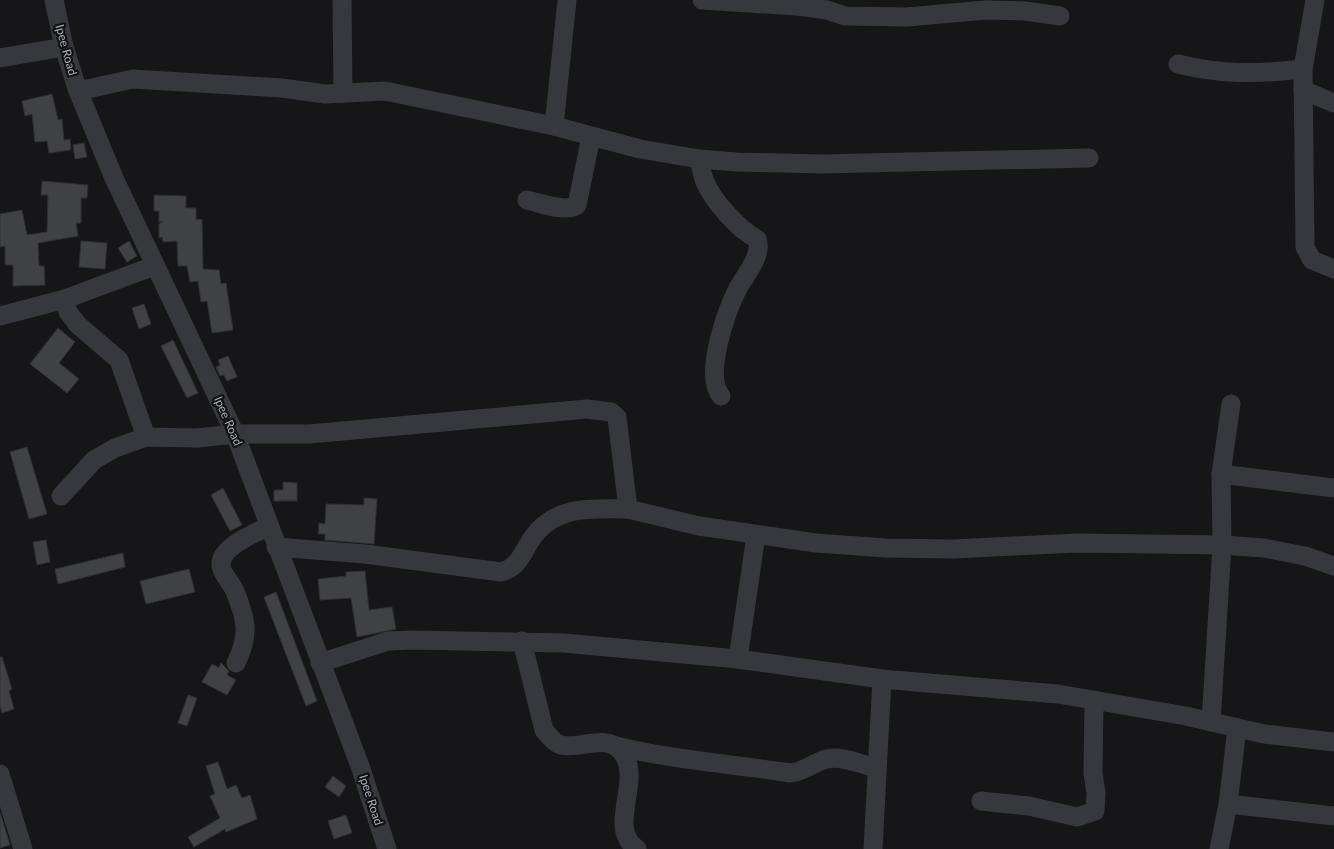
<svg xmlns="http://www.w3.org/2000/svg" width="1334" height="849" viewBox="0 0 1334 849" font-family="Lato,sans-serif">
<rect width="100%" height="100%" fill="#161618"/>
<g fill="#404145" stroke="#303034">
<path d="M52,94L58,120L62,119L64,140L70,139L71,150L49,153L47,141L35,142L32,114L25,116L22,101Z"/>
<path d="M84,143L87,157L75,159L73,145Z"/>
<path d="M42,181L88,185L87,198H81V223H76L78,236L38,243L39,266H44L45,285L13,286V265H5V246L0,247V214L22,210L27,235L47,232L48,195H41Z"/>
<path d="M154,195L186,196V208H196V220L202,219L203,269L219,270L221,284L226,283L233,330L212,333L207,301L201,302L198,281L190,282L187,266H178L177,241L163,242L162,237L159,238V224L163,221L159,222V211H154Z"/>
<path d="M81,241L107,243L105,269L79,267Z"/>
<path d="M129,241L137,256L127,262L118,248Z"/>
<path d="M144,304L151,324L139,329L132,308Z"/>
<path d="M58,328L75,342L59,363L79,379L67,393L30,364Z"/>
<path d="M173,340L198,393L187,398L161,346Z"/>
<path d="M228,356L237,377L227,381L224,375L220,376L216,367L220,365L218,360Z"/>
<path d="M27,447L47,514L29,519L10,452Z"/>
<path d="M283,482L297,483V501H274V490H283Z"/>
<path d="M223,488L242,525L230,531L211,495Z"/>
<path d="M364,498L377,499L374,544L325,540V534H318L319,523L325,524L326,504L364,505Z"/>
<path d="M46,540L50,562L37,565L33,542Z"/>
<path d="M123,553L125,567L58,584L55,569Z"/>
<path d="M189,569L195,592L146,604L140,581Z"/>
<path d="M365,571L369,610L392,607L396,629L357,637L351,598L320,600L318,579L346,576V572Z"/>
<path d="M276,592L317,701L306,706L264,597Z"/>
<path d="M0,657H2L12,689L9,691L14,709L2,713L0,706Z"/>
<path d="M221,663L229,671L227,675L236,680L227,695L202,682L212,664L219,668Z"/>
<path d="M188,695L197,698L187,726L178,723Z"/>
<path d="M218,762L227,789L236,785L242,798L250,795L257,819L226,832L225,829L194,847L188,837L220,818L210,796L215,794L206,766Z"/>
<path d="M333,776L346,786L339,797L325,787Z"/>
<path d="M0,812L10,845L0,848Z"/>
<path d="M346,815L352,833L334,839L328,821Z"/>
</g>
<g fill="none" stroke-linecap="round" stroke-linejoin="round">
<g stroke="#37383d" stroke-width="19">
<path d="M54,0L64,47L78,91L114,178L235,434L360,766L387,849"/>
<path d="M342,0L343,93"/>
<path d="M702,0L798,6L827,10L845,16L907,17L986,10L1025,11L1060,16"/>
<path d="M1315,0L1303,69L1305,247L1312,260L1334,269"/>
<path d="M0,58L64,47"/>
<path d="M1178,64C1223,75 1258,74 1303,69"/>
<path d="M1303,90L1334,103"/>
<path d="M78,91L133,79L282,88L325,94L385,91L554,126L640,149L699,159L737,162L821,164L1089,158"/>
<path d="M554,126L567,0"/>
<path d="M699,159C701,166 702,175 705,182C713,201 739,230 757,239C763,255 746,274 738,288C727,310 703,375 721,396"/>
<path d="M527,200C541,203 565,213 577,205L591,137"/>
<path d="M65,299L68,312L78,325L119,360L146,437"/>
<path d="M0,316L65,299L154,266"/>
<path d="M1221,474L1334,488"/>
<path d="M61,496L94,460L115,448L146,437L197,438L235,434H309L587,409L611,412L617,417L628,509L699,526L816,543L886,548L953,549L1077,543L1222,545L1264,548L1305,556L1334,566"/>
<path d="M276,547L365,554L501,572C520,567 522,552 533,537C557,504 594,509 628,509"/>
<path d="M522,641L544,730C548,735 554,743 561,745C580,750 606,733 621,751C645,779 605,827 637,849"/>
<path d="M738,659L756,535"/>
<path d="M236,663C242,651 246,640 245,626C244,614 239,601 234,589C229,579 215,568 224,555C234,541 254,534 269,526"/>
<path d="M320,663L388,641L413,640L564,643L738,659L882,679L1058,694L1186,716L1264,734L1334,742"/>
<path d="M1211,722L1222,545L1221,474L1231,404"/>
<path d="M616,746C673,760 732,764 790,773C805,772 813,762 827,759C841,755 863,765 877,768"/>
<path d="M0,774L23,849"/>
<path d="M981,801L1029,806L1077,817L1095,811L1096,793L1093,773L1094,700"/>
<path d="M1228,804L1334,816"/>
<path d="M873,849L882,679"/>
<path d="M1219,849L1228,804L1237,728"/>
</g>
</g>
<g text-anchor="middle" stroke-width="4.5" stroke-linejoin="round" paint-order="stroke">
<g font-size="12" fill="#a8adb8" stroke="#111113">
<text transform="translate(66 50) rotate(75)" y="4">Ipee Road</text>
<text transform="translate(228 421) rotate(66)" y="4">Ipee Road</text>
<text transform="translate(371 800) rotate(72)" y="4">Ipee Road</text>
</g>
</g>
</svg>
